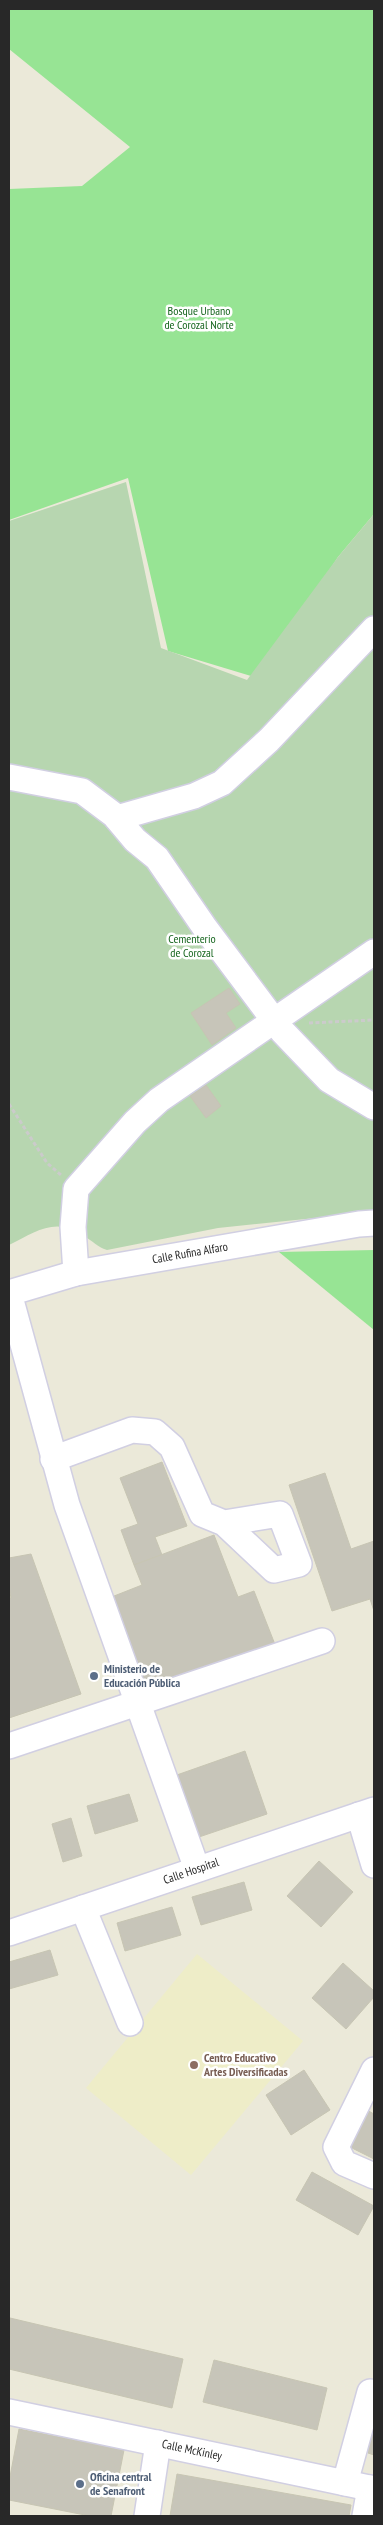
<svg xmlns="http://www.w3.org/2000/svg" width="383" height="2525" viewBox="0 0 383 2525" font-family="'PT Sans Narrow',sans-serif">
<rect width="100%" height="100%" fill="#ebe9d9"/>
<path fill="#eeedc8" d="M197,1954L303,2041L191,2175L86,2088Z"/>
<g fill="#97e494">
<path d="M9,9H374V514L338,557L258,678L168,651L128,478L9,520V189L82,186L130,147L9,49Z"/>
<path d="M374,1250V1330L279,1252Z"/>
</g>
<path fill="#b7d6b0" d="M126,482L161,648L247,680L338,557L374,514V1212L218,1228L107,1250C97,1247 93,1241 84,1236C55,1216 36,1232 9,1245V521Z"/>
<g fill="#c7c5b9" stroke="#c7c5b3">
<path d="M229,988L240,1004L226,1013L236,1028L212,1045L191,1013Z"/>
<path d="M206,1085L221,1106L206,1118L190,1096Z"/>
<path d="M162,1462L187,1526L155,1537L162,1555L134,1565L121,1530L138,1524L120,1478Z"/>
<path d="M325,1473L351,1549L374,1541V1611L370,1599L332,1611L289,1485Z"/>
<path d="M214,1535L238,1597L254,1591L276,1647L141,1698L104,1600L142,1585L134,1565Z"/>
<path d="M31,1554L81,1694L9,1718V1598H11L9,1587V1558Z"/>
<path d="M245,1751L267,1814L196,1838L174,1776Z"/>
<path d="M129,1794L138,1821L95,1834L87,1806Z"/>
<path d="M71,1818L82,1856L63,1862L52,1824Z"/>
<path d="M319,1861L353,1892L321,1927L287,1896Z"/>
<path d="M244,1882L252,1910L201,1925L192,1897Z"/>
<path d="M172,1907L181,1935L125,1951L117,1923Z"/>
<path d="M50,1950L58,1975L9,1989V1962Z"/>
<path d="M343,1963L374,1991V1997L346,2029L312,1998Z"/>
<path d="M304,2070L330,2110L291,2135L266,2095Z"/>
<path d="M365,2109L374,2114V2159L346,2145Z"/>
<path d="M312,2172L374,2206L358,2235L296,2200Z"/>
<path d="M10,2318L183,2359L172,2408L9,2369Z"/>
<path d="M214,2360L327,2388L317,2430L203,2402Z"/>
<path d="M374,2422V2455L368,2453Z"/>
<path d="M19,2429L124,2450L111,2516H90L9,2500V2482Z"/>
<path d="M177,2474L351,2505L349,2516H170Z"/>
</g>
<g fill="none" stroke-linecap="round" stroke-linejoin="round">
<defs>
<g id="minor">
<path d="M9,777L82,791L114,815L135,840L157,858L205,928L282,1031L329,1080L374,1107"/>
<path d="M117,818L194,796L222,783L269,740L374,629"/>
<path d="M76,1273L73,1227L76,1189L135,1122L159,1100L374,952"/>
<path d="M53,1459L132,1430L155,1432L172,1447L202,1514L224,1523L274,1570L299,1564L280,1514L224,1523"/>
<path d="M9,1746L322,1641"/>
<path d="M359,1815L374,1865"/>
<path d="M197,1869L67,1505L9,1293L76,1273L359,1224L374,1223"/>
<path d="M83,1908L130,2023"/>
<path d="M9,1933L374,1810"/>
<path d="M374,2070L336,2147L344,2163L374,2176"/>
<path d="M9,2412L374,2489"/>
<path d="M345,2483L370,2392L374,2393"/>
<path d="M147,2516L158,2443"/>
<path d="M365,2516L370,2488"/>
</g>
</defs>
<use href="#minor" stroke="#d1cfe2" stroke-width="28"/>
<g stroke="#cbcbcb" stroke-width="3" stroke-dasharray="4 2.5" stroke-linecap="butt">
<path d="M309,1023L374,1020"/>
<path d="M9,1104L47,1163L61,1175"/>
</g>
<use href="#minor" stroke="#fff" stroke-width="25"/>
</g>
<g fill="#5c6f8a" stroke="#fff" stroke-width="2">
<circle cx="94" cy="1676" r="5"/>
<circle cx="80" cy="2484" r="5"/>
</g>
<circle fill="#8d6e63" stroke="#fff" stroke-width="2" cx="194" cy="2065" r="5"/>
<g text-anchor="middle" stroke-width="5" stroke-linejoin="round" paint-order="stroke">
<g font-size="12" fill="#17661f" stroke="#fff">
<text x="199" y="315">Bosque Urbano<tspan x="199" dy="14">de Corozal Norte</tspan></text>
<text x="192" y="943">Cementerio<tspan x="192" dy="14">de Corozal</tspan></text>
</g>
<g font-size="12" fill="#282828" stroke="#fff">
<text transform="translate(190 1253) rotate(-10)" y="4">Calle Rufina Alfaro</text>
<text transform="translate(191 1871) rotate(-19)" y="4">Calle Hospital</text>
<text transform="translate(192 2450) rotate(12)" y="4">Calle McKinley</text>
</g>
<g font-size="12" font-weight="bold" fill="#4e5e75" stroke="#fff" text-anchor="start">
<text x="104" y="1673">Ministerio de<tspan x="104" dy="14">Educación Pública</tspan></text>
<text x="90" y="2481">Oficina central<tspan x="90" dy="14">de Senafront</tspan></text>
</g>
<g font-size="12" font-weight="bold" fill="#785e54" stroke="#fff" text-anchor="start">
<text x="204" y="2062">Centro Educativo<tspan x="204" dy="14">Artes Diversificadas</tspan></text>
</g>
</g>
<rect width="383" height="2525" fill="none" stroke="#282828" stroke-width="20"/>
</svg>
